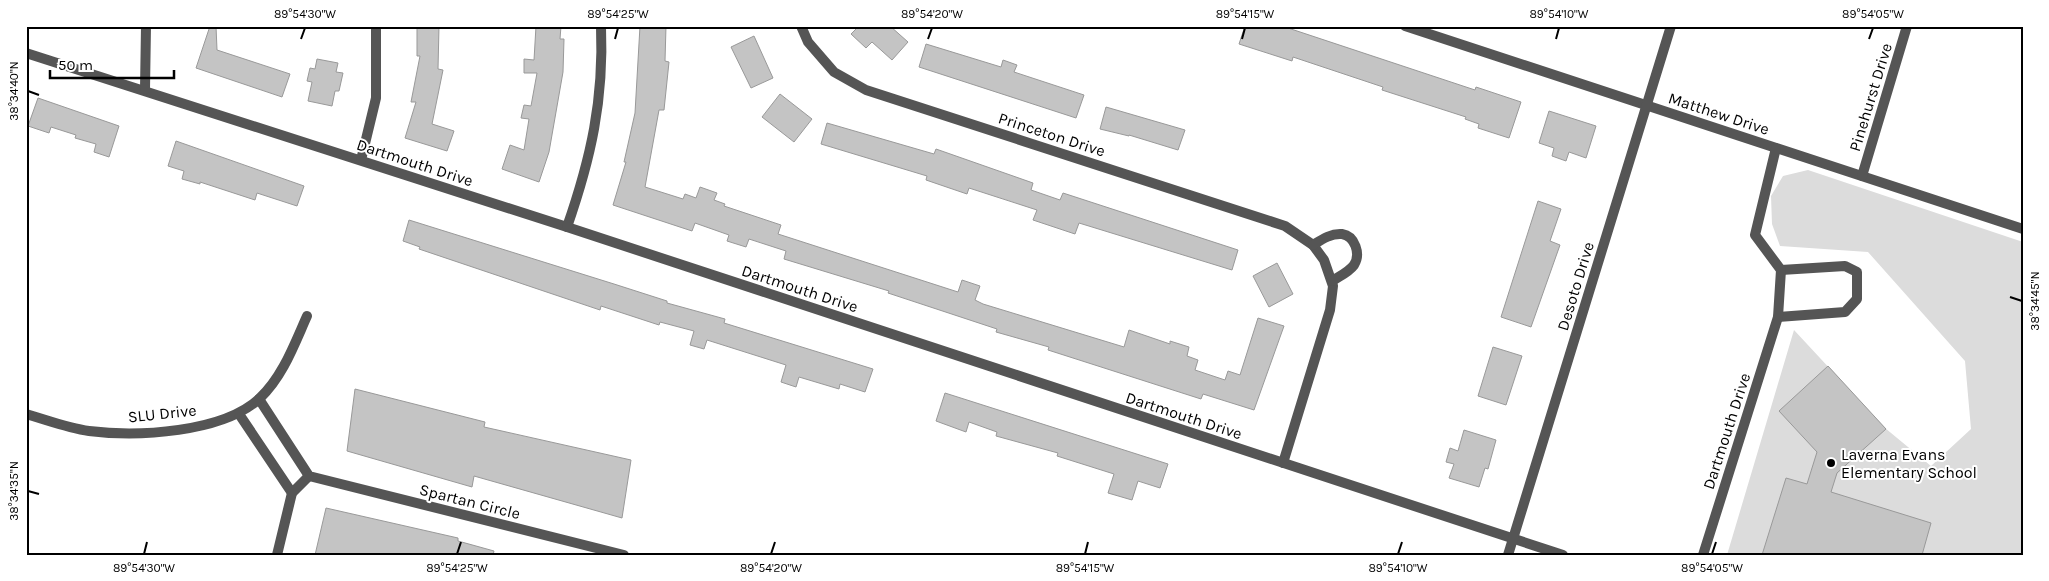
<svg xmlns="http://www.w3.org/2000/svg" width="2049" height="581" viewBox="0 0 2049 581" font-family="Karla,sans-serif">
<rect width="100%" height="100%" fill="#fff"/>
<path fill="#dcdcdc" d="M1808,170L2023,242V555H1727L1794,330L1885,428L1931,466L1971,429L1965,361L1868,252L1780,246L1772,224L1771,196L1783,176Z"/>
<g fill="#c4c4c4" stroke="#999">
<path d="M210,26H216L217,50L290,74L282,97L196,68Z"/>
<path d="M417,26H439L438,69L443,70L432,124L454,131L447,151L405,138L416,102H411L420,56H417Z"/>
<path d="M536,26H561L560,39H564L563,72L549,152L539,182L502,169L510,145L524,150L529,119L521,118L524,105L531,106L537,73H524V59L534,60Z"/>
<path d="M640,26H666L665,61L669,62L664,110H659L645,187L683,199L685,194L696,198L700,187L717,193L714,200L725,204L724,206L781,225L778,234L958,292L962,280L980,286L975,300L983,304L1124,347L1129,330L1170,344V341L1189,347L1187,356L1198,360L1195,370L1225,380L1228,371L1240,375L1258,318L1284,326L1254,410L1203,394L1201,399L1048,350L1049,347L996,332L997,329L888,293L889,291L784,259L786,251L749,239L746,247L727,241L729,235L695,223L692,231L613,205L626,162H624L635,113Z"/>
<path d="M859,26H890L908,42L892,60L872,42L866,48L851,34Z"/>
<path d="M1245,26H1282L1475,90L1476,87L1521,102L1509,138L1478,128L1479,124L1465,119L1466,117L1382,90L1383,87L1293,57L1292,61L1239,44Z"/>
<path d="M754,36L773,78L751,88L731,47Z"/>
<path d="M926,44L1001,67L1003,60L1017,65L1014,72L1084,95L1076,118L919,67Z"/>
<path d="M317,59L338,63L336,72L343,73L339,91H335L332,106L308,101L312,82L307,81L310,68L315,69Z"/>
<path d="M780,94L812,119L794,142L762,117Z"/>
<path d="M38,98L119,126L109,157L94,152L96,144L75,138L76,135L51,127L49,133L28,126Z"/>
<path d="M1106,107L1185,130L1178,150L1129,135V136L1100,129Z"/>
<path d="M1549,111L1596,126L1586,158L1569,152L1566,161L1552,156L1554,148L1539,143Z"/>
<path d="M827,123L934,154L936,149L1033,183L1031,190L1060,200L1063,193L1238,250L1232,270L1079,223L1075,234L1033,220L1037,210L969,188L967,194L926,180L927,176L821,144Z"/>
<path d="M176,141L304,186L297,206L257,193L255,200L200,182V184L182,179L184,171L168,166Z"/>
<path d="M1538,201L1561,209L1550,241L1560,245L1531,327L1501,317Z"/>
<path d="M409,220L614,284L667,301V303L725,319L724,323L873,369L865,392L840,384L839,389L799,377L796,387L781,382L786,365L707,340L704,349L690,345L694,331L660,322L659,325L601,306L600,310L419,249L420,247L403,241Z"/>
<path d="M1277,263L1293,294L1269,307L1253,276Z"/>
<path d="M1493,347L1522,356L1506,405L1478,396Z"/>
<path d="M1828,366L1886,429L1837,473L1831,492L1931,523L1922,555H1762L1786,478L1807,484L1817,452L1779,411Z"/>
<path d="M355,389L485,422L484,427L631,460L622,518L474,476L472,487L347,451Z"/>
<path d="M945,393L1168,464L1160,488L1138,481L1132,500L1108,493L1114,474L1057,456L1058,453L996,436L997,432L969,422L966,432L936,421Z"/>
<path d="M1464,430L1496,440L1488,469L1485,468L1479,487L1449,478L1454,464L1446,462L1450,448L1458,451Z"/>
<path d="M326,508L458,538V541L494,551L493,555H315Z"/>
</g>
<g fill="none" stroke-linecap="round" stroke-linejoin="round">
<path stroke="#555" stroke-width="10" d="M1778,317L1845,312L1857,299V272L1845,266L1781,270"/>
<g stroke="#555" stroke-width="10">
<path d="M801,26L808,42L834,72L866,90L1285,226L1313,245L1324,260L1333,286L1330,310L1283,463"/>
<path d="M1405,26L2023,229"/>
<path d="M26,53L567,227L1563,555"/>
<path d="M145,89L146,26"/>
<path d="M361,160L376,98V26"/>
<path d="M1862,176L1907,26"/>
<path d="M567,227C591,158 604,100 601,26"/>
<path d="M1313,245C1321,240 1331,233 1342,234C1355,236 1361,254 1354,265C1349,272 1340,276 1332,281"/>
<path d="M259,399L309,476L624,555"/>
<path d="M26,414C47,420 68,428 89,431C137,437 223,433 260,398C283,376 294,345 307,316"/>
<path d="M239,414L292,493"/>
<path d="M277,555L292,493L309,476"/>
<path d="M1508,555L1671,26"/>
<path d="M1703,555L1778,317L1781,270L1755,235L1776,148"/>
</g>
</g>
<path fill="none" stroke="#000" stroke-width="2" d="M301,39L305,28M615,39L618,28M928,39L932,28M1242,39L1245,28M1556,39L1559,28M1869,39L1873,28M28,91L39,95M2010,297L2022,301M28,491L39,494M144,554L147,542M457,554L461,542M771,554L775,542M1085,554L1088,542M1398,554L1402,542M1712,554L1716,542"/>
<circle fill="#000" stroke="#fff" stroke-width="2" cx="1831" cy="463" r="5"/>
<g text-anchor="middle" stroke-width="4" stroke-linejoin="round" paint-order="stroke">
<g font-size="16" fill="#000" stroke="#fff">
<text transform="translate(1870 97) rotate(-73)" y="6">Pinehurst Drive</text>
<text transform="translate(1719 113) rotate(18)" y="6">Matthew Drive</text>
<text transform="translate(1052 134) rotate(18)" y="6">Princeton Drive</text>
<text transform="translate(415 162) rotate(18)" y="6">Dartmouth Drive</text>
<text transform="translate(1575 286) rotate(-73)" y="6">Desoto Drive</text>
<text transform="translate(800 288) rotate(18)" y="6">Dartmouth Drive</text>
<text transform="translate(162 413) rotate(-6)" y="6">SLU Drive</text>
<text transform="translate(1184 415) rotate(18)" y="6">Dartmouth Drive</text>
<text transform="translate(1726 431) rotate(-72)" y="6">Dartmouth Drive</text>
<text transform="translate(470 501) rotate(14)" y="6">Spartan Circle</text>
</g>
<g font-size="16" fill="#000" stroke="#fff" text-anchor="start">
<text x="1841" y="460">Laverna Evans<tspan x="1841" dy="18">Elementary School</tspan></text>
</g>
</g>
<rect width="2049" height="581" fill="none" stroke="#ffffff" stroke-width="55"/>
<path d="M50 70v8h124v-8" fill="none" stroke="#000000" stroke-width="2.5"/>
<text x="58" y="70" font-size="15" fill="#000000" stroke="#ffffff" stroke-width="4" paint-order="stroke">50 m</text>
<rect x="28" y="28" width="1994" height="526" fill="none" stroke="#000" stroke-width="2"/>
<g font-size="12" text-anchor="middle" fill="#000">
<text x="305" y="18">89°54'30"W</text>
<text x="618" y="18">89°54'25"W</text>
<text x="932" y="18">89°54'20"W</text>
<text x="1245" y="18">89°54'15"W</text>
<text x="1559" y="18">89°54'10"W</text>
<text x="1873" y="18">89°54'05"W</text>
<text transform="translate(14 91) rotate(-90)" y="4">38°34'40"N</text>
<text transform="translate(2035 301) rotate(-90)" y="4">38°34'45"N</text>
<text transform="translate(14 491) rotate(-90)" y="4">38°34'35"N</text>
<text x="144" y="572">89°54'30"W</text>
<text x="457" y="572">89°54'25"W</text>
<text x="771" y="572">89°54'20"W</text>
<text x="1085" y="572">89°54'15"W</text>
<text x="1398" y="572">89°54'10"W</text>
<text x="1712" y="572">89°54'05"W</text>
</g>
</svg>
